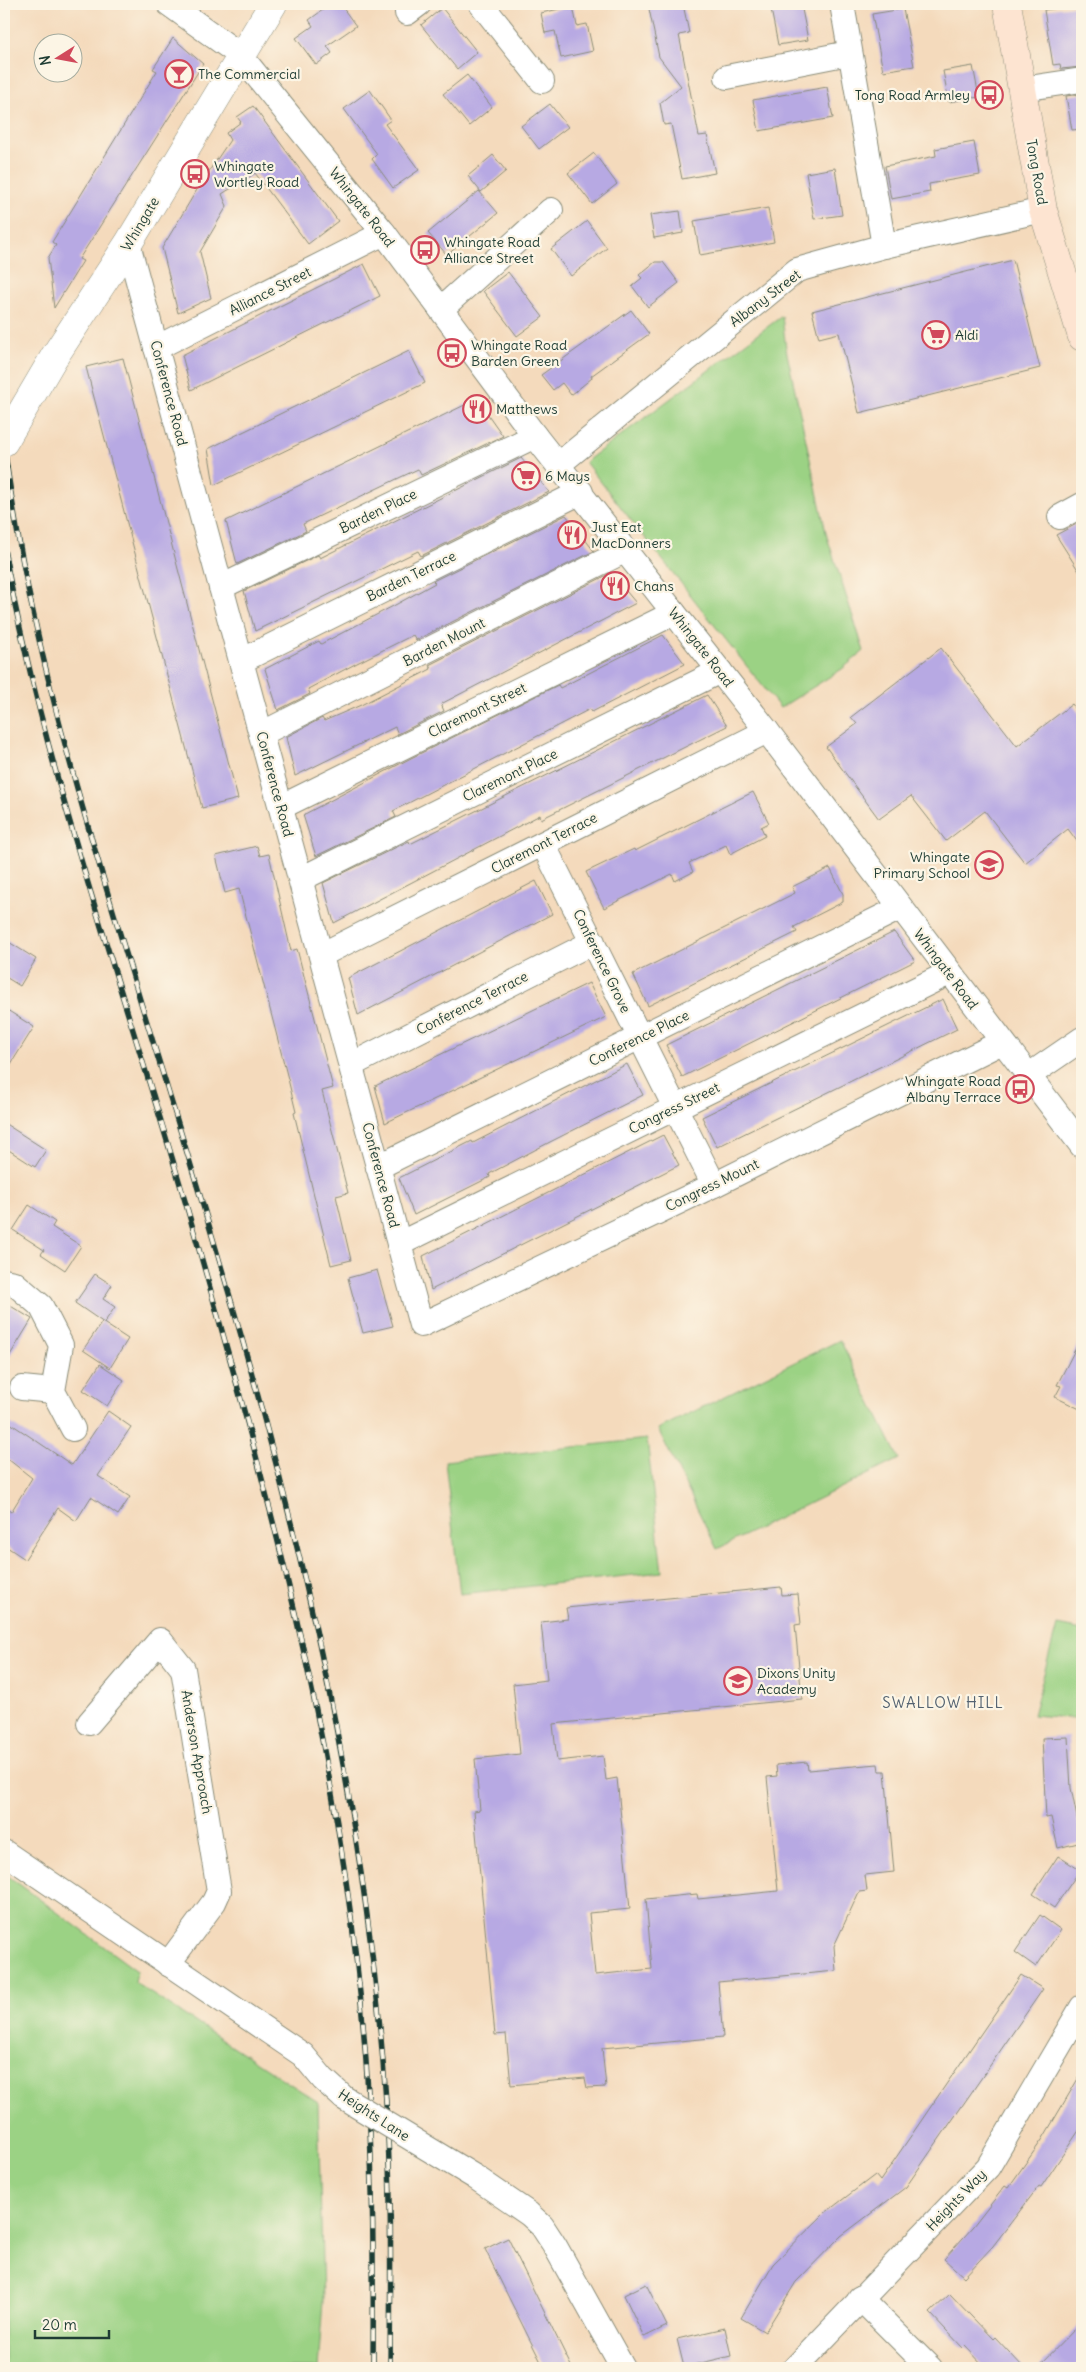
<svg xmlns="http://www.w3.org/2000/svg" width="1086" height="2372" viewBox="0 0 1086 2372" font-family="Delius,sans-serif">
<rect width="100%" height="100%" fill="#fcf5e5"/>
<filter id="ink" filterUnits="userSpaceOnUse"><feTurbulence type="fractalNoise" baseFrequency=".02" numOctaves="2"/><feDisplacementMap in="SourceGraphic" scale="10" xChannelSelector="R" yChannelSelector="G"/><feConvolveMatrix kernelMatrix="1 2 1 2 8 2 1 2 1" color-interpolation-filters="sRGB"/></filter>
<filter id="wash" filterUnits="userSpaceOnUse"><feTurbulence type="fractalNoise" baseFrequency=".0096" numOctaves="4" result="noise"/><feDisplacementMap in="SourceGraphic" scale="20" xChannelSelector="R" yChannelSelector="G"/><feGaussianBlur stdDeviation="1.12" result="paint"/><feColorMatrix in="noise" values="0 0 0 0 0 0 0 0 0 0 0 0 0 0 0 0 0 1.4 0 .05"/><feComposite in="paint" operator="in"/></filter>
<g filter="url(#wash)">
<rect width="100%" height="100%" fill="#f4dabc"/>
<g fill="#9bd284" stroke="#5d885c">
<path d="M782,316L786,349L827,537L864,651L842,669L780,708L585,462Z"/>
<path d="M840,1340L899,1459L717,1549L658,1429Z"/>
<path d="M647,1439L662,1572L460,1594L445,1461Z"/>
<path d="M1057,1625L1082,1630V1719L1033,1715Z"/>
<path d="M4,1873L137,1971L135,1983L318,2102L323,2301L318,2368H4Z"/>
</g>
<g id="blocks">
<g fill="#b7a9e3">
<path d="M331,4H340L356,26L327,46L332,53L316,65L296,38L313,26L309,20Z"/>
<path d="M648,4H683L689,33L679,35L699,136L707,135L715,173L682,179L671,124L664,125L660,103L681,86L659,57Z"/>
<path d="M770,4H801L808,40L778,45Z"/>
<path d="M1082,5V67L1061,69L1060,64L1053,65L1044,10Z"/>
<path d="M573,6L577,26L587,24L593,51L561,58L555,31L545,33L541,13Z"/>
<path d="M442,8L477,52L457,69L421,25Z"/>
<path d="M903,9L914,66L883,71L872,14Z"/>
<path d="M173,38L203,64L79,259L83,261L54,308L48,258L56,245L52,242L157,71L153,69Z"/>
<path d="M973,66L979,97L949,102L943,71Z"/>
<path d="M467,75L492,107L469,126L443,94Z"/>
<path d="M827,87L833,118L759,131L753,100Z"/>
<path d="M370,90L391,120L385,124L419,170L393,188L372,159L377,154L344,109Z"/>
<path d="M1082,94V129L1072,130L1066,96Z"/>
<path d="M550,104L568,127L539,149L521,126Z"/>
<path d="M253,106L338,221L308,244L255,173L222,194L227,206L200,252L211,298L178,313L162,248L201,183L230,140L226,133L241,122L237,117Z"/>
<path d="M974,142L980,175L929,184L930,192L891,199L885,166L936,156L935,149Z"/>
<path d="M594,153L617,184L592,204L568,173Z"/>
<path d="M493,155L506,171L481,192L468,176Z"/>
<path d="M835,168L842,215L814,219L806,173Z"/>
<path d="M479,191L498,213L447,255L428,233Z"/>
<path d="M768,208L774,242L700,255L694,221Z"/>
<path d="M680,211L683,233L654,238L650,215Z"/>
<path d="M587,221L607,248L571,276L551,249Z"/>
<path d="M1013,260L1040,368L859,413L839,333L819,338L812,311Z"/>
<path d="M655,262H663L679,283L648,307L632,286L642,278L639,275Z"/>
<path d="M364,264L380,296L191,390L182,355Z"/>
<path d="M508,272L543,317L517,336L483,291Z"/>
<path d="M631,310L649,334L591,376L592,378L571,395L562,383L553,390L541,375Z"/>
<path d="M409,351L425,383L214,485L208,449Z"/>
<path d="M123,358L238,799L202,808L86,367Z"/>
<path d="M477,399L503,436L421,475L418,469L401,477L303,524L306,531L237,564L226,521Z"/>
<path d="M521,458L549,492L421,556L418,551L255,631L244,591L318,555L320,558Z"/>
<path d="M566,515L594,551L416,640L413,635L357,663L308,689L310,694L278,710L265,669L319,641L321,644L397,604L435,583L433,581Z"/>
<path d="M1082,521V576L1056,535Z"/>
<path d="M611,573L636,603L441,704L444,711L398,734L395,727L295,776L286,737L322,718L324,721L361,705L431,669L429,665Z"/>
<path d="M663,635L685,664L592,712L590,709L474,769L393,811L396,817L316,856L303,815L411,758L558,685L560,688Z"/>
<path d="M941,648L1017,746L1072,704L1082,717V848L1068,829L1025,863L985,811L946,841L911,796L879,819L826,747L857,724L851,717Z"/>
<path d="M707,695L727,726L541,819L540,815L334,923L323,883L409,841L410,844Z"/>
<path d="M753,792L769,823L761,827L765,836L730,854L726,845L689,863L693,872L675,881L672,874L604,908L586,872L634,849L635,851Z"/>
<path d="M257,846L260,856L269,854L291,951L297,949L333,1088L322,1091L348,1193L336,1196L351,1260L331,1265L294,1113L296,1112L288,1079L239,889L225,893L216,856Z"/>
<path d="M830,868L843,894V902L794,927L797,932L648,1006L633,974L795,893L792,887Z"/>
<path d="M536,881L552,914L358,1015L348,978Z"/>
<path d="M894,932L915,961L682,1077L666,1045Z"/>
<path d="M4,939L36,959L20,986L4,976Z"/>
<path d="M589,983L606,1017L385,1123L375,1086Z"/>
<path d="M943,999L957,1029L717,1147L702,1117Z"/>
<path d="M4,1008L34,1027L4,1075Z"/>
<path d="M627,1064L643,1095L550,1142L489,1174L490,1177L414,1215L399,1178L472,1141L473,1143Z"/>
<path d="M4,1123L46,1150L35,1167L4,1147Z"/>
<path d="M663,1135L679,1165L431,1290L423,1256Z"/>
<path d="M29,1205L55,1222L52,1227L81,1246L65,1270L41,1254L44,1250L13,1230Z"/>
<path d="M377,1270L393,1326L363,1333L348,1278Z"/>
<path d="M95,1274L112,1285L103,1299L115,1307L104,1323L75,1303Z"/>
<path d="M4,1302L32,1319L4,1365Z"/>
<path d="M102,1322L128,1339L110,1368L83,1350Z"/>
<path d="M1082,1336V1410L1055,1397L1061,1386L1057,1385Z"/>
<path d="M100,1364L124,1380L107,1406L83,1390Z"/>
<path d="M108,1411L131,1427L98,1476L130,1497L118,1515L91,1497L76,1521L58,1508L25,1559L4,1545V1507L11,1512L32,1478L4,1456V1419L72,1465Z"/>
<path d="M781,1587L782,1595L798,1594L801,1624L795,1625L802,1699L553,1724L557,1761L603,1756L606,1780L617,1778L630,1909L589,1913L595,1975L652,1969L646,1899L697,1894L698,1899L778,1891L767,1777L777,1776L776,1765L807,1762L808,1770L878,1764L879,1771H885L894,1872L865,1875L867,1891L859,1892L834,1946L836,1971L718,1982L723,2037L602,2048L606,2087L587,2088L585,2078L511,2085L506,2034L495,2035L474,1811L480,1810L475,1759L520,1754L513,1684L547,1680L541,1622L568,1619L566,1608Z"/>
<path d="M1068,1737L1071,1788L1082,1842L1058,1848L1051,1817L1046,1818L1042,1738Z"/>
<path d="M1058,1856L1080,1870L1054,1908L1033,1894Z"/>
<path d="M1040,1915L1061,1930L1036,1967L1015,1952Z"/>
<path d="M1021,1975L1043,1989L906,2187L841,2236L796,2282L765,2332L741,2318L773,2264L825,2213L875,2175L880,2181Z"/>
<path d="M1082,2072V2126L1041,2187L1039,2186L993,2246L964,2277L944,2259L973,2227L1005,2186L1008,2188L1042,2140Z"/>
<path d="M508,2238L534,2291L572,2368H544L506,2292L485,2249Z"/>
<path d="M646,2284L667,2326L644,2337L624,2295Z"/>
<path d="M950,2294L993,2339L995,2337L1024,2368H986L965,2346L963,2348L930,2313Z"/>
<path d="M1082,2322V2360L1074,2368H1037Z"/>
<path d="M725,2328L731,2356L684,2367L677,2339Z"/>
</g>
</g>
</g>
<g filter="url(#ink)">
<use href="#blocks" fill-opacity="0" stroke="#8a8c78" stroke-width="1"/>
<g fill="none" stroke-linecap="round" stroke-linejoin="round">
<defs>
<g id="minor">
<path d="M169,4L240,55L384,233L535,436L767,731L1082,1146"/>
<path d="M481,4L542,81"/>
<path d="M842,4L884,246"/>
<path d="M407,13L419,4"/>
<path d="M727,77L849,53"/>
<path d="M1022,89L1082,80"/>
<path d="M128,244L421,1325L714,1185L1002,1042"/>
<path d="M441,309L551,210"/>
<path d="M156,348L384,233"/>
<path d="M559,464L797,270L884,246L1043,210"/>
<path d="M1060,517L1082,505"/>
<path d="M221,587L535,436"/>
<path d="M241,661L581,492"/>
<path d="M261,734L626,550"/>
<path d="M281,807L674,613"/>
<path d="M543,844L714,1185"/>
<path d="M301,879L720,671"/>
<path d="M321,955L767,731"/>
<path d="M351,1065L593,942"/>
<path d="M1028,1076L1082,1039"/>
<path d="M378,1167L900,908"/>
<path d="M399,1244L949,973"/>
<path d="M4,1281L14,1283L41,1306L61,1345L53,1391L73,1429"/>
<path d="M22,1388L53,1391"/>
<path d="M89,1723L160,1640L183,1669L219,1891L214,1902L168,1964"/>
<path d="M4,1852L303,2055L323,2079L344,2098"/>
<path d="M475,2177L529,2214L542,2226L555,2246L623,2368"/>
<path d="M860,2298L930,2368"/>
<path d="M795,2368L988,2167L1082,2007"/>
</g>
<path id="tertiary" d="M4,442L54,357L128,244L273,4"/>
<path id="secondary" d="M1007,4L1043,210L1082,337"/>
</defs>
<use href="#minor" stroke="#8a8c78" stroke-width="26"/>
<use href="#tertiary" stroke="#8a8c78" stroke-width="29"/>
<use href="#secondary" stroke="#8a8c78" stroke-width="29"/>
<use href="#minor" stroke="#fff" stroke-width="24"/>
<use href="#tertiary" stroke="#fff" stroke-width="28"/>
<use href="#secondary" stroke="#fde4d1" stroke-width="28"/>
<defs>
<g id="rail">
<path d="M4,447C12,502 21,558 33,612C61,744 102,874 141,1003C183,1139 225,1274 262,1411C320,1624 365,1841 383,2062C392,2163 391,2266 390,2368"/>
<path d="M4,549C48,789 134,1018 200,1253C267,1487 330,1723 357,1966C373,2099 374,2234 373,2368"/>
</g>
</defs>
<use href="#rail" stroke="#1f3d34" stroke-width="5.5"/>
<use href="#rail" stroke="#fcf5e5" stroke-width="4" stroke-dasharray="11" stroke-linecap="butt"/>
<defs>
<path id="minor-bridge" d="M344,2098L475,2177"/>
</defs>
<use href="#minor-bridge" stroke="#8a8c78" stroke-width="26" stroke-linecap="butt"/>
<use href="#minor-bridge" stroke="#fff" stroke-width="24"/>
</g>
</g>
<defs>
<symbol id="bar-ring" viewBox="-11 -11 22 22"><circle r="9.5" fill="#fcf5e5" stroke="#d1495b" stroke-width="1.5"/><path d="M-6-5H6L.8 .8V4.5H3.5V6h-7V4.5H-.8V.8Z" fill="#d1495b"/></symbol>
<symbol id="bus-ring" viewBox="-11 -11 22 22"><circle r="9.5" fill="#fcf5e5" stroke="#d1495b" stroke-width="1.5"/><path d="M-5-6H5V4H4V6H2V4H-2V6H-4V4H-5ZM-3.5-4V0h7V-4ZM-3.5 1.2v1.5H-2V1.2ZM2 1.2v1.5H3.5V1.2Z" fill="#d1495b"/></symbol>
<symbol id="supermarket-ring" viewBox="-11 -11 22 22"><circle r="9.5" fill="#fcf5e5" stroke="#d1495b" stroke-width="1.5"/><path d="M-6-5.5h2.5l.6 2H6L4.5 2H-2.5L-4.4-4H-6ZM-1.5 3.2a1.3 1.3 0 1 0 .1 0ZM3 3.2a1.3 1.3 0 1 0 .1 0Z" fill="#d1495b"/></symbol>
<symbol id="restaurant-ring" viewBox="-11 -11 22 22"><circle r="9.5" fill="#fcf5e5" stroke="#d1495b" stroke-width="1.5"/><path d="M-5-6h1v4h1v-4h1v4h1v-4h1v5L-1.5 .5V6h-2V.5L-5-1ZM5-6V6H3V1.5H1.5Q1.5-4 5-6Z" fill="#d1495b"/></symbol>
<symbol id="school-ring" viewBox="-11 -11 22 22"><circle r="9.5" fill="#fcf5e5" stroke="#d1495b" stroke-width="1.5"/><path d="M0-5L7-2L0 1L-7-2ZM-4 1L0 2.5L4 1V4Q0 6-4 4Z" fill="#d1495b"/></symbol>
</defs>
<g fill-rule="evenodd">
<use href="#bar-ring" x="163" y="58" width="32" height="32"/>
<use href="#bus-ring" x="973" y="79" width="32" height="32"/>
<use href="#bus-ring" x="179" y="158" width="32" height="32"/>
<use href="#bus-ring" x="409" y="234" width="32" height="32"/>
<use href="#supermarket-ring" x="920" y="319" width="32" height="32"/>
<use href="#bus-ring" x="436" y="337" width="32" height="32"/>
<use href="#restaurant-ring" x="461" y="393" width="32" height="32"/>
<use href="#supermarket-ring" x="510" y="460" width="32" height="32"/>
<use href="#restaurant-ring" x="556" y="519" width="32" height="32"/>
<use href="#restaurant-ring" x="599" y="570" width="32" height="32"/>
<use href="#school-ring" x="973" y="849" width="32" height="32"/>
<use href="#bus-ring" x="1004" y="1073" width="32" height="32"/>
<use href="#school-ring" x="722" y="1665" width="32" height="32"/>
</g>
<g text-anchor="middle" stroke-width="4.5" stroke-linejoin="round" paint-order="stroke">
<g font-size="14" fill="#1f3d34" stroke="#fcf5e5" text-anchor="start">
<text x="198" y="79">The Commercial</text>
<text x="970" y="100" text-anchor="end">Tong Road Armley</text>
<text x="214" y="171">Whingate<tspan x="214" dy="16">Wortley Road</tspan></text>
<text x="444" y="247">Whingate Road<tspan x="444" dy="16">Alliance Street</tspan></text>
<text x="955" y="340">Aldi</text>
<text x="471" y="350">Whingate Road<tspan x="471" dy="16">Barden Green</tspan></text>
<text x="496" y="414">Matthews</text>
<text x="545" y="481">6 Mays</text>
<text x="591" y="532">Just Eat<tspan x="591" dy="16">MacDonners</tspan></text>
<text x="634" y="591">Chans</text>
<text x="970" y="862" text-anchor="end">Whingate<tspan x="970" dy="16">Primary School</tspan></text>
<text x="1001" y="1086" text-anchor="end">Whingate Road<tspan x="1001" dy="16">Albany Terrace</tspan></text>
<text x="757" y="1678">Dixons Unity<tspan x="757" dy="16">Academy</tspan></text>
</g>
<g font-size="14" fill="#1f3d34" stroke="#fcf5e5">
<text transform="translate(1037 172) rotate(80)" y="5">Tong Road</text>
<text transform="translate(362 207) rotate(52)" y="5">Whingate Road</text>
<text transform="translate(140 224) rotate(-59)" y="5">Whingate</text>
<text transform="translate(270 291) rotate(-27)" y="5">Alliance Street</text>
<text transform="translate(765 298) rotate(-37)" y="5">Albany Street</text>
<text transform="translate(169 393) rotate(75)" y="5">Conference Road</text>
<text transform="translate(378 511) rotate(-26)" y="5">Barden Place</text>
<text transform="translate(411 576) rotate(-26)" y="5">Barden Terrace</text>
<text transform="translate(444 642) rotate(-27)" y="5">Barden Mount</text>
<text transform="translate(701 647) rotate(52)" y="5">Whingate Road</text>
<text transform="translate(477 710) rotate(-26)" y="5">Claremont Street</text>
<text transform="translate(510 775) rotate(-26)" y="5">Claremont Place</text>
<text transform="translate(275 784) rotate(75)" y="5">Conference Road</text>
<text transform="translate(544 843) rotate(-27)" y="5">Claremont Terrace</text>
<text transform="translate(602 961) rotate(64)" y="5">Conference Grove</text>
<text transform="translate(946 969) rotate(53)" y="5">Whingate Road</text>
<text transform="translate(472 1003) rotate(-27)" y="5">Conference Terrace</text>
<text transform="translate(639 1038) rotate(-26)" y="5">Conference Place</text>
<text transform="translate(674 1108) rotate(-26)" y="5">Congress Street</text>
<text transform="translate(381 1175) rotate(75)" y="5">Conference Road</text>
<text transform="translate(712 1185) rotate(-26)" y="5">Congress Mount</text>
<text transform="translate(197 1752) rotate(80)" y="5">Anderson Approach</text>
<text transform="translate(374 2115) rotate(33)" y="5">Heights Lane</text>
<text transform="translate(956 2200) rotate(-46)" y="5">Heights Way</text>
</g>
<g font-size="15" letter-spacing="1" fill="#546371" stroke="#fcf5e5">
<text x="943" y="1708">SWALLOW HILL</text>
</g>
</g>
<rect width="1086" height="2372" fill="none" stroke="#fcf5e5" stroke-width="20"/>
<g transform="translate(58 58) rotate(259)"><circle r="24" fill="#fcf5e5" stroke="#a4ab9e"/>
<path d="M0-4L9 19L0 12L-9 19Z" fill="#d1495b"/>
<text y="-8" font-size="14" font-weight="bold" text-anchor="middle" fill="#1f3d34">N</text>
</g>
<path d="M35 2330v8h74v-8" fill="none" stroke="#1f3d34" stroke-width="2.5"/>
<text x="42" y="2330" font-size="15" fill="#1f3d34" stroke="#fcf5e5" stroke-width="4" paint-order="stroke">20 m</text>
</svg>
